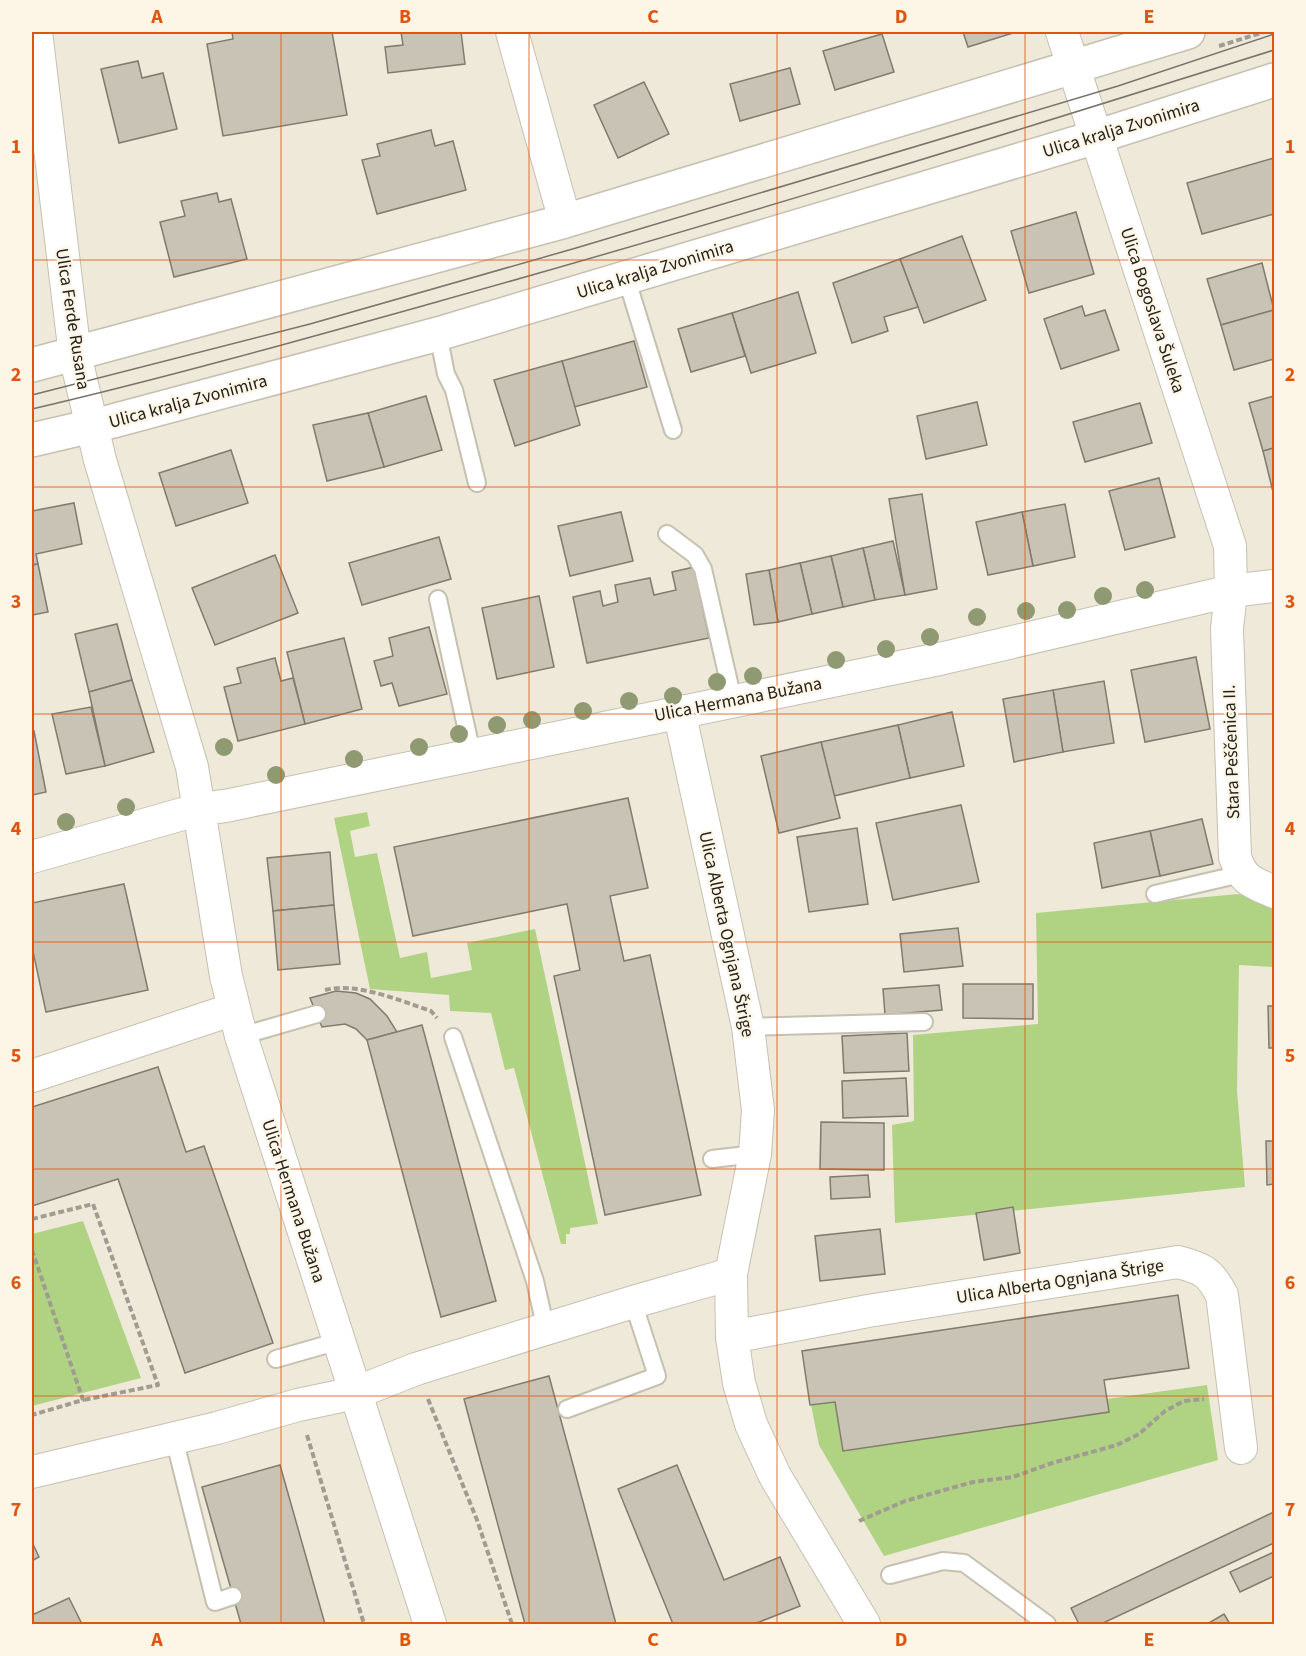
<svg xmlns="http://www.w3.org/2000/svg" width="1306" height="1656" viewBox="0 0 1306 1656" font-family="'Source Sans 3',sans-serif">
<rect width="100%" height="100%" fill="#efe9da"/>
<g fill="#b0d383">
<path d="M367,812L370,826L350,831L355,857L377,853L400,958L427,952L431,978L472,970L467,943L535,929L598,1224L570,1228V1234H566V1244H561L514,1068L505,1070L491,1013L450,1011L449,995L370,989L334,818Z"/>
<path d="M1238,894L1274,901V967L1239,965L1237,1091L1245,1187L895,1223L892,1125L914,1121L913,1035L1038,1024L1036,913Z"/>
<path d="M83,1221L141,1378L32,1406V1234Z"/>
<path d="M1207,1385L1218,1460L884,1556L819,1445L811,1405L835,1402L843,1451L1108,1412L1107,1399Z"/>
</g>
<g fill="#c9c3b5" stroke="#807b6d" stroke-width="1.5">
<path d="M232,32H332L347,115L223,136L207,44L233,39Z"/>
<path d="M401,32H461L465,64L388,73L385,47L403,45Z"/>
<path d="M963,32H1016L968,47Z"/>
<path d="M882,34L894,72L835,90L823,51Z"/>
<path d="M138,61L142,78L163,73L177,129L119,143L101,69Z"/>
<path d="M790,68L800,104L740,121L730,84Z"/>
<path d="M644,82L669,134L618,158L594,105Z"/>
<path d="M431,130L435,146L453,141L466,190L377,214L362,160L380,156L377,144Z"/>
<path d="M1274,158V214L1202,234L1187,183Z"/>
<path d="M217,193L219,202L231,199L247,259L174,277L160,222L185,216L181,201Z"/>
<path d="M1076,212L1094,274L1029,293L1011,231Z"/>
<path d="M962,236L986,300L924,323L900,259Z"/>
<path d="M900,259L918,307L884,317L888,331L852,343L833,283Z"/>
<path d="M1262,263L1274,310L1221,325L1207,279Z"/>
<path d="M798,292L816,353L751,373L732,313Z"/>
<path d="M1082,306L1085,316L1105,310L1119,350L1061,369L1044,319Z"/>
<path d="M1274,310V359L1234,370L1221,325Z"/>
<path d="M732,313L745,356L691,372L678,329Z"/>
<path d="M634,341L647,387L574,407L562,361Z"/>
<path d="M562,361L580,425L515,446L494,380Z"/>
<path d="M426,396L442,450L384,467L368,413Z"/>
<path d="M1274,396V448L1263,451L1249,403Z"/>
<path d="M977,402L987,445L926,459L917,416Z"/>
<path d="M1140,403L1152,443L1085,462L1073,422Z"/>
<path d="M368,413L384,467L327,481L313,425Z"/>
<path d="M1274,448V496L1263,451Z"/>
<path d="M231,450L248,503L176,526L159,473Z"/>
<path d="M1159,478L1175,537L1125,550L1109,491Z"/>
<path d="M922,494L937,589L905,595L889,499Z"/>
<path d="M74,503L82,544L36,554L38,564L32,565V511Z"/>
<path d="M1065,504L1075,557L1033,566L1022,512Z"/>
<path d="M621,512L633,561L570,576L558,526Z"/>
<path d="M1022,512L1033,566L988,575L976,522Z"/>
<path d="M439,537L451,579L362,605L349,563Z"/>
<path d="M893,541L905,595L875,600L863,548Z"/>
<path d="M863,548L875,600L843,607L831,556Z"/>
<path d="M275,555L298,613L215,645L192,588Z"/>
<path d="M831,556L843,607L812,614L800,563Z"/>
<path d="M800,563L812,614L778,622L769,570Z"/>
<path d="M38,564L48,612L32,615V565Z"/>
<path d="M694,567L709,638L587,663L573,597L600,591L603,606L618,602L615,585L650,578L654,595L676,590L672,572Z"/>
<path d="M769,570L778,622L754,625L746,574Z"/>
<path d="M539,596L554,667L497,679L482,608Z"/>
<path d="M117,624L132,680L89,692L75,634Z"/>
<path d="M429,627L447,694L399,706L392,683L381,686L374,661L393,656L389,638Z"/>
<path d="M344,638L362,709L305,724L287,652Z"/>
<path d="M1196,657L1210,729L1145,742L1131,670Z"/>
<path d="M275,658L281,681L293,678L305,724L238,741L224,687L241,683L237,668Z"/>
<path d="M132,680L154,752L105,766L89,692Z"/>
<path d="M1104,681L1114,743L1063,752L1053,690Z"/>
<path d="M1053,690L1063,752L1014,762L1003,699Z"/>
<path d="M91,707L105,766L66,774L52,714Z"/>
<path d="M952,712L964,766L910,778L898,725Z"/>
<path d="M898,725L910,778L834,796L821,742Z"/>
<path d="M34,731L46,792L32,795V732Z"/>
<path d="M821,742L840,818L779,833L761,756Z"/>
<path d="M628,798L648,888L610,896L624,961L650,955L701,1195L605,1215L554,976L580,970L567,904L413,936L394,847Z"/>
<path d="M961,805L979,882L893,900L876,823Z"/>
<path d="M1202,819L1213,864L1160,876L1150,831Z"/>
<path d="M857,828L868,904L809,912L797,837Z"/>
<path d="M1150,831L1160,876L1102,888L1094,843Z"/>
<path d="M330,852L334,905L273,911L267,858Z"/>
<path d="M124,884L148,990L46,1012L32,947V903Z"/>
<path d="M334,905L340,964L278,970L273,911Z"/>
<path d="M958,928L963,966L904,972L900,934Z"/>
<path d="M963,984H1033V1019L963,1018Z"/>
<path d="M939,985L942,1010L885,1015L883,989Z"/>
<path d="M336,991L356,993L370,999L387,1016L397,1032L367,1040L356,1029L345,1024L322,1027L310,998Z"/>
<path d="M1268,1006H1274V1048H1269Z"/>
<path d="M422,1025L496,1301L441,1317L367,1040Z"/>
<path d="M907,1033L909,1071L844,1073L842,1036Z"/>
<path d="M158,1067L186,1152L204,1146L273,1343L185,1373L118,1179L32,1206V1107Z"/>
<path d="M906,1078L908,1116L843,1118L842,1081Z"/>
<path d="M821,1122L884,1123V1170L820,1169Z"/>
<path d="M1266,1141H1274V1184L1267,1185Z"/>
<path d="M868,1175L870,1197L831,1199L830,1177Z"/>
<path d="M1013,1207L1020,1253L984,1260L976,1213Z"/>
<path d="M880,1229L885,1274L820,1281L815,1236Z"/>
<path d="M1178,1295L1189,1368L1104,1380L1109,1412L843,1451L835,1402L810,1405L802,1351Z"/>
<path d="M549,1376L616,1624H525L477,1448L464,1399Z"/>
<path d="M280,1465L325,1624H241L202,1487Z"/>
<path d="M677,1465L724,1580L780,1557L800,1606L754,1624H673L618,1489Z"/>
<path d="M1274,1512V1543L1101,1624H1079L1071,1608Z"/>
<path d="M32,1542L39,1557L32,1561Z"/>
<path d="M1274,1552V1576L1240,1592L1230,1572Z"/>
<path d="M69,1598L82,1624H32V1615Z"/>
<path d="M1224,1614L1230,1624H1207Z"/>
</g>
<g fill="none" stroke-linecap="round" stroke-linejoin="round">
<defs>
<g id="service">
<path d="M626,277L673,430"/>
<path d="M438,334L446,374L454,390L477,483"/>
<path d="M667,534L695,555L703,569L733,700"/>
<path d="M438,599L472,754"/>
<path d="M1155,894L1241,874"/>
<path d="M748,1027L924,1022"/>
<path d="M241,1036L317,1014"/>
<path d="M453,1037L535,1281L546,1330"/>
<path d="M712,1159L755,1154"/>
<path d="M276,1359L339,1341"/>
<path d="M567,1409L657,1376L633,1302"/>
<path d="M174,1438L215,1602L233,1596"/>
<path d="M890,1575L943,1561L964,1563L1047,1624"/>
</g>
<g id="minor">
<path d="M36,32L75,355L100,460L192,767L226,976L241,1036L430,1624"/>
<path d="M512,32L565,221"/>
<path d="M1062,32L1230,546L1231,591L1227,629L1235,857C1243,881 1252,882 1274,892"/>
<path d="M679,711L748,1027L758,1110L755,1154L731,1274L732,1337L739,1383L751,1424L775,1476L864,1624"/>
<path d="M32,857L200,809L225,806L944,658L1231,591L1274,586"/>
<path d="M32,1076L234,1009"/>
<path d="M732,1337L868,1311L1178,1262C1202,1268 1210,1272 1222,1295L1241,1448"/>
<path d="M32,1472L217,1428L298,1405L355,1393L416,1369L633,1302L731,1274"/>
</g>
<g id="secondary">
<path d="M32,365L565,221L1188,32"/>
<path d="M32,440L113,421L438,334L1096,137L1274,80"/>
</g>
</defs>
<use href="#service" stroke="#c6c0b1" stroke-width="20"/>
<use href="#minor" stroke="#c6c0b1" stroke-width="34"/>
<use href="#secondary" stroke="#c6c0b1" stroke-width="36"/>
<g stroke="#a19c91" stroke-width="4" stroke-dasharray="6 3" stroke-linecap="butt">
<path d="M1219,46L1264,32"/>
<path d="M325,990C357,982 401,1001 431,1011L437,1018"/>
<path d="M32,1219L93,1204L158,1385L83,1400"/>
<path d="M32,1250L83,1400L32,1415"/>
<path d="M428,1399L477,1520L512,1624"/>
<path d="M307,1435L364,1624"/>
<path d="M859,1521L905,1501L973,1482L1013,1477L1052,1463L1117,1445L1139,1434L1165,1411L1184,1401L1204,1399"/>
</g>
<use href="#service" stroke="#fff" stroke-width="16"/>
<use href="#minor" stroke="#fff" stroke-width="32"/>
<use href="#secondary" stroke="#fff" stroke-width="33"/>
<g stroke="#77746a" stroke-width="1.5">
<path d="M32,395L310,324L576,248L1118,86L1274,34"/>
<path d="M32,409C169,377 304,339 440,301C720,223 997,137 1274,50"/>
</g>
</g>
<g fill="#909a72">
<circle cx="1145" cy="590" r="9"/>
<circle cx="1103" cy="596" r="9"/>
<circle cx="1067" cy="610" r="9"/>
<circle cx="1026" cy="611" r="9"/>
<circle cx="977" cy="617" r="9"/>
<circle cx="930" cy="637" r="9"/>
<circle cx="886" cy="649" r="9"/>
<circle cx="836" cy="660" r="9"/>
<circle cx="753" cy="676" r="9"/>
<circle cx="717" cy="682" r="9"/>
<circle cx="673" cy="696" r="9"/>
<circle cx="629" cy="701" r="9"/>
<circle cx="583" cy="711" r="9"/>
<circle cx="532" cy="720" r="9"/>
<circle cx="497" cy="725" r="9"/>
<circle cx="459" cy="734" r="9"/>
<circle cx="224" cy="747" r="9"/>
<circle cx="419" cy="747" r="9"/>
<circle cx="354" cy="759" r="9"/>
<circle cx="276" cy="775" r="9"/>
<circle cx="126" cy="807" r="9"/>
<circle cx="66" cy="822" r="9"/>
</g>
<path fill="none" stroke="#de560d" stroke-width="1.5" stroke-opacity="0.55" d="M281,32V1624M529,32V1624M777,32V1624M1025,32V1624M32,260H1274M32,487H1274M32,714H1274M32,942H1274M32,1169H1274M32,1396H1274"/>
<g text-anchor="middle" stroke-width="4.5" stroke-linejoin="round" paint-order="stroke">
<g font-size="18" fill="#23211b" stroke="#fdf6e7">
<text transform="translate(1121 128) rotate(-17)" y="6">Ulica kralja Zvonimira</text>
<text transform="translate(655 269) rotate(-17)" y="6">Ulica kralja Zvonimira</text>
<text transform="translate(1153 310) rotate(72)" y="6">Ulica Bogoslava Šuleka</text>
<text transform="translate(73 319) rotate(81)" y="6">Ulica Ferde Rusana</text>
<text transform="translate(188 401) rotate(-15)" y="6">Ulica kralja Zvonimira</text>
<text transform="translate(738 699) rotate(-11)" y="6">Ulica Hermana Bužana</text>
<text transform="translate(1231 752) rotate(-92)" y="6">Stara Peščenica II.</text>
<text transform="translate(727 934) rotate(78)" y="6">Ulica Alberta Ognjana Štrige</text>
<text transform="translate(294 1201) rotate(72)" y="6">Ulica Hermana Bužana</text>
<text transform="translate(1060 1281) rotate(-9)" y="6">Ulica Alberta Ognjana Štrige</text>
</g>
</g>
<rect width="1306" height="1656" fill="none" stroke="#fdf6e7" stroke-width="66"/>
<rect x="33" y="33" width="1240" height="1590" fill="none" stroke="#de560d" stroke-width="2"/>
<g font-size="20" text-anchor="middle" font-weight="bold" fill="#de560d">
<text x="157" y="23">A</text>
<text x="405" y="23">B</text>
<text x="653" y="23">C</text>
<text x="901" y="23">D</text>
<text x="1149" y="23">E</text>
<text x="16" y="153">1</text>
<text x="1290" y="153">1</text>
<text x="16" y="381">2</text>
<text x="1290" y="381">2</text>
<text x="16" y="608">3</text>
<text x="1290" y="608">3</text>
<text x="16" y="835">4</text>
<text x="1290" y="835">4</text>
<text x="16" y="1062">5</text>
<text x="1290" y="1062">5</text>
<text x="16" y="1289">6</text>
<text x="1290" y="1289">6</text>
<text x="16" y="1516">7</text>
<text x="1290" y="1516">7</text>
<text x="157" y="1646">A</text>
<text x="405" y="1646">B</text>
<text x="653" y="1646">C</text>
<text x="901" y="1646">D</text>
<text x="1149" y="1646">E</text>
</g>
</svg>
